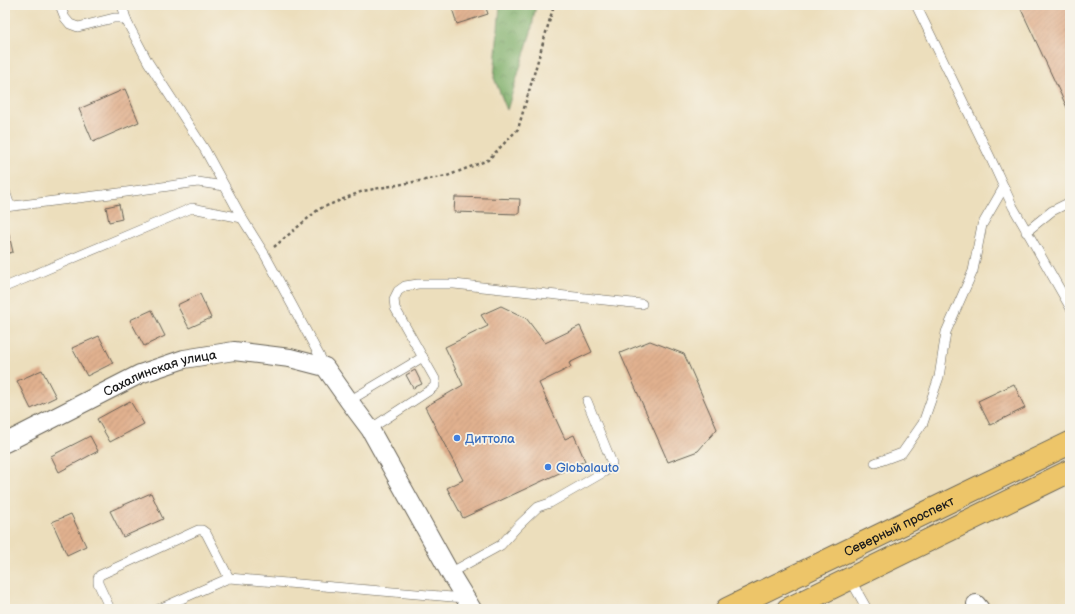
<svg xmlns="http://www.w3.org/2000/svg" width="1075" height="614" viewBox="0 0 1075 614" font-family="'Balsamiq Sans',sans-serif">
<defs>
<pattern id="forest-crowns" width="20" height="18" patternUnits="userSpaceOnUse"><rect width="20" height="18" fill="#7bad68"/><path d="M2 6a3 3 0 1 1 6 0M12 15a3 3 0 1 1 6 0" fill="none" stroke="#648c55"/></pattern>
<pattern id="building-hatch" width="6" height="6" patternUnits="userSpaceOnUse"><rect width="6" height="6" fill="#e1b18f"/><path d="M-1 1l2-2M0 6l6-6M5 7l2-2" fill="none" stroke="#c0987b"/></pattern>
</defs>
<rect width="100%" height="100%" fill="#f7f3e8"/>
<filter id="ink" filterUnits="userSpaceOnUse"><feTurbulence type="fractalNoise" baseFrequency=".025" numOctaves="2"/><feDisplacementMap in="SourceGraphic" scale="8" xChannelSelector="R" yChannelSelector="G"/><feConvolveMatrix kernelMatrix="1 2 1 2 8 2 1 2 1" color-interpolation-filters="sRGB"/></filter>
<filter id="wash" filterUnits="userSpaceOnUse"><feTurbulence type="fractalNoise" baseFrequency=".012" numOctaves="4" result="noise"/><feDisplacementMap in="SourceGraphic" scale="16" xChannelSelector="R" yChannelSelector="G"/><feGaussianBlur stdDeviation="0.9" result="paint"/><feColorMatrix in="noise" values="0 0 0 0 0 0 0 0 0 0 0 0 0 0 0 0 0 1.4 0 .05"/><feComposite in="paint" operator="in"/></filter>
<g filter="url(#wash)">
<rect width="100%" height="100%" fill="#ecdebc"/>
<path fill="url(#forest-crowns)" stroke="#4c6442" d="M500,5H536L531,32L507,110L494,78Z"/>
<g id="blocks">
<g fill="url(#building-hatch)">
<path d="M451,5H485L488,14L457,24Z"/>
<path d="M1019,5H1070V114Z"/>
<path d="M125,89L139,122L93,142L79,109Z"/>
<path d="M455,197L520,199L519,214L454,212Z"/>
<path d="M119,204L122,219L109,222L106,207Z"/>
<path d="M8,231L13,252L5,254V232Z"/>
<path d="M200,294L211,318L189,328L177,305Z"/>
<path d="M501,306L526,318L545,343L580,326L592,352L569,363L571,367L539,383L565,439L574,435L585,461L463,518L447,488L463,480L425,407L463,385L445,347L488,326L481,315Z"/>
<path d="M152,310L165,336L144,346L130,320Z"/>
<path d="M99,336L113,363L87,376L72,348Z"/>
<path d="M650,341L684,354L717,429L698,451L668,462L620,353Z"/>
<path d="M42,370L56,397L31,409L17,381Z"/>
<path d="M415,370L422,384L413,388L406,375Z"/>
<path d="M1014,384L1025,408L990,425L978,401Z"/>
<path d="M130,401L144,424L110,442L97,419Z"/>
<path d="M90,436L98,451L59,472L51,456Z"/>
<path d="M151,493L163,519L123,537L110,511Z"/>
<path d="M71,514L86,546L67,555L52,522Z"/>
</g>
</g>
</g>
<g filter="url(#ink)">
<use href="#blocks" fill-opacity="0" stroke="#656054" stroke-width="1"/>
<g fill="none" stroke-linecap="round" stroke-linejoin="round">
<defs>
<g id="service">
<path d="M60,5L65,18L70,24L78,27L114,18H121L127,22L148,62L205,150L242,218L265,255L325,366"/>
<path d="M122,5L127,22"/>
<path d="M916,5L990,157L1013,207L1070,307"/>
<path d="M5,191L10,206"/>
<path d="M5,207L119,193L198,182L224,186"/>
<path d="M1026,232L1052,211L1070,202"/>
<path d="M5,287L192,208L242,218"/>
<path d="M349,401L423,357"/>
<path d="M370,429L430,390L435,386V379L395,308L394,299L398,291L405,286L418,284H454L642,304"/>
<path d="M875,463L902,453L923,423L939,377L946,332L973,271L982,225L1004,187"/>
<path d="M450,573L501,545L517,527L538,507L550,503L604,472L610,468L612,463L587,401"/>
<path d="M850,579L867,609"/>
<path d="M110,609L98,583V578L100,575L198,530H202L206,533L229,578"/>
<path d="M159,609L229,578L464,598"/>
</g>
<g id="minor">
<path id="s1" d="M5,443L140,374L184,359L234,351L290,358L325,367L349,401L370,429L450,573L472,609"/>
<path d="M976,604L980,609"/>
</g>
<g id="primary">
<path id="s2" d="M727,609L1070,443"/>
<path d="M788,609L1070,471"/>
</g>
</defs>
<use href="#service" stroke="#656054" stroke-width="10"/>
<use href="#minor" stroke="#656054" stroke-width="20"/>
<use href="#primary" stroke="#656054" stroke-width="24"/>
<path stroke="#656054" stroke-width="2.5" stroke-dasharray="3 3" stroke-linecap="butt" d="M274,247L319,209L363,191L447,176L488,160L518,129L554,5"/>
<use href="#service" stroke="#fff" stroke-width="9"/>
<use href="#minor" stroke="#fff" stroke-width="18"/>
<use href="#primary" stroke="#edc569" stroke-width="22"/>
</g>
</g>
<g fill="#3f7fe0" stroke="#f7f3e8" stroke-width="1.5">
<circle cx="457" cy="438" r="4"/>
<circle cx="548" cy="467" r="4"/>
</g>
<g text-anchor="middle" stroke-width="3.5" stroke-linejoin="round" paint-order="stroke">
<g font-size="13" fill="#1c1c1c" stroke="#f7f3e8">
<text dy="5" stroke="none"><textPath href="#s1" startOffset="171">Сахалинская улица</textPath></text>
<text dy="5" stroke="none"><textPath href="#s2" startOffset="191">Северный проспект</textPath></text>
</g>
<g font-size="13" fill="#366cbe" stroke="#f7f3e8" text-anchor="start">
<text x="465" y="443">Диттола</text>
<text x="556" y="472">Globalauto</text>
</g>
</g>
<rect width="1075" height="614" fill="none" stroke="#f7f3e8" stroke-width="20"/>
</svg>
